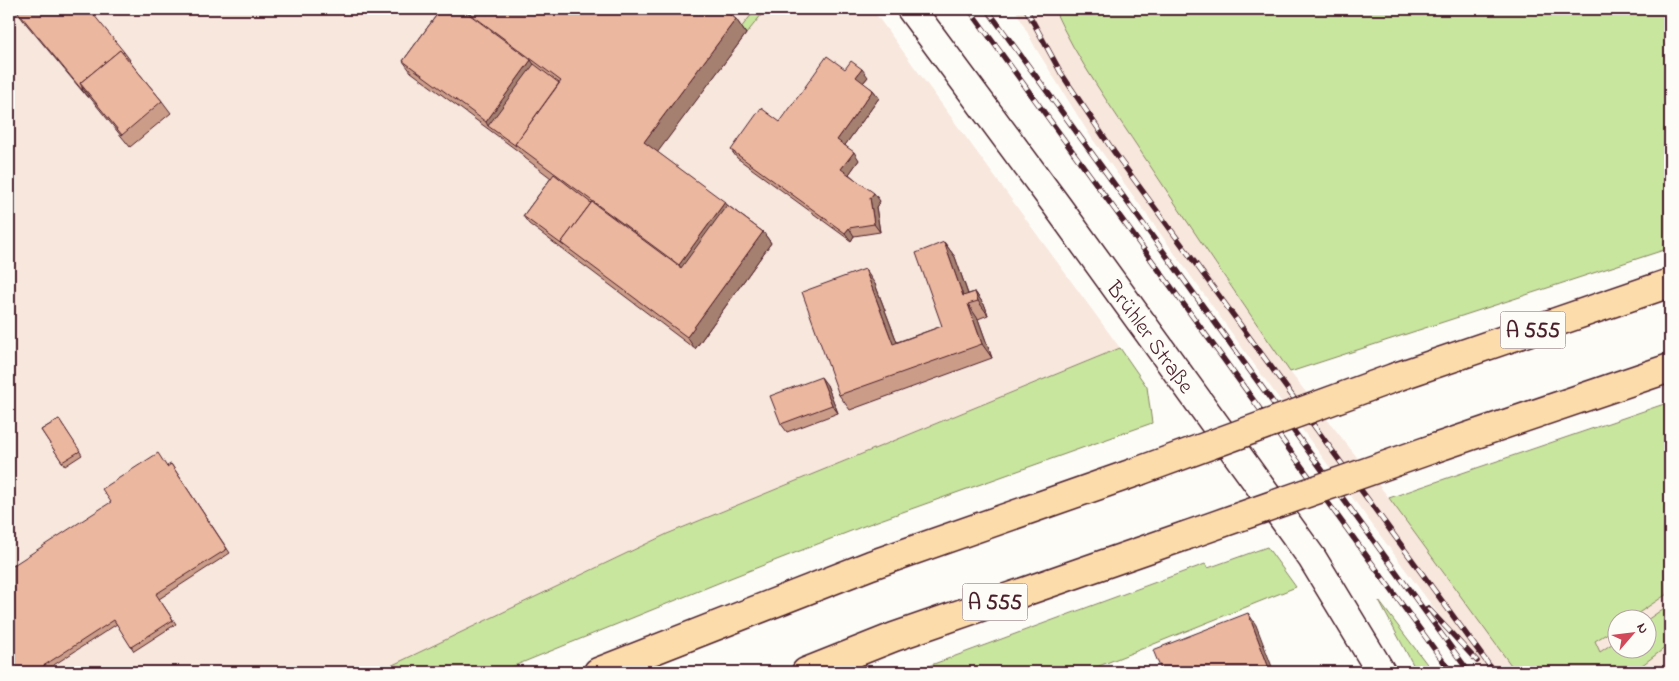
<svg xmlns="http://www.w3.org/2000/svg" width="1679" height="681" viewBox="0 0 1679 681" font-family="'Indie Flower',sans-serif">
<rect width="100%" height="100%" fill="#fdfcf7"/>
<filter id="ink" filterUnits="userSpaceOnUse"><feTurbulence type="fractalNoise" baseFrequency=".02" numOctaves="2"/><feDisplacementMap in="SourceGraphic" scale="10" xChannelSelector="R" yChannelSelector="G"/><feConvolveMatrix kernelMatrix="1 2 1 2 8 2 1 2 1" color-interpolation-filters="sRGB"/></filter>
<g filter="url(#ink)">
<g fill="#f8e7dd" fill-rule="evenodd">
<path d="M9,9H872L1120,348L667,534L378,672H9Z"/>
<path d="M1015,9H1054L1062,27L1105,98L1227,281L1290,372L1389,498L1450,582L1670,460V672H1481L1264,378L1091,137L1035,47ZM1616,618H1646V648H1616Z"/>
</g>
<g fill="#c8e69e" stroke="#898264">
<path d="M756,9H766L746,34L740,29Z"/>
<path d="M1054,9H1670V248L1290,372C1240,300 1191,228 1143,155C1112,108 1077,60 1054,9Z"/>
<path d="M1120,348L1147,387L1152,423L869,524L733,577L499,672H378L667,534Z"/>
<path d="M1670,402V592L1631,618H1616V628L1595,641L1600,652L1616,641V648H1646L1647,620L1670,604V644L1633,672H1516L1389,498Z"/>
<path d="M1267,547L1296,587L1084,672H912L1205,564L1208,568Z"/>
<path d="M1379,601L1433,672H1417Z"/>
</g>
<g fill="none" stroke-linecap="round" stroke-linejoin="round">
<defs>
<g id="secondary">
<path id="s1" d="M911,9L1057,206L1312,558L1381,672"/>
</g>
<g id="motorway">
<path d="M1396,377L1670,283"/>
<path d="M1435,448L1670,368"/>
<path d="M598,672L871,565L1139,471"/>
<path d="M806,672L894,637L1185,536"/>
</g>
</defs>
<use href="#secondary" stroke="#4a1f2b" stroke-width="31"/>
<use href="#motorway" stroke="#4a1f2b" stroke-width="31"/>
<use href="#secondary" stroke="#fdfcf7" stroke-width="28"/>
<use href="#motorway" stroke="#fddcac" stroke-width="28"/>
<defs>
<g id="rail">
<path d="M969,9L1451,672"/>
<path d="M987,9L1469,672"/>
<path d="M1026,9L1061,73L1114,152L1494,672"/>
<path d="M1428,608L1477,661"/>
</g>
</defs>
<use href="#rail" stroke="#4a1f2b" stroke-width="5.5"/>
<use href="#rail" stroke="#fdfcf7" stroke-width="4" stroke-dasharray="11" stroke-linecap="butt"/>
<defs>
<g id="motorway-bridge">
<path d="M1139,471L1396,377"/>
<path d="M1185,536L1435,448"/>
</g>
</defs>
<use href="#motorway-bridge" stroke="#4a1f2b" stroke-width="31" stroke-linecap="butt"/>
<use href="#motorway-bridge" stroke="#fddcac" stroke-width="28"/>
</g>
<g fill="#cb9d89" stroke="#4a1f2b">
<path d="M441,9H722L736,19L746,34L657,152L763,232L771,243L695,349L529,224L523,216L551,178L525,158L522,154L411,72L403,61Z"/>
<path d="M17,11L124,52L130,60L129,61L162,101L171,113L130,147L88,95V98L23,20Z"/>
<path d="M868,77L863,83L873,90L879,98L845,145L859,160L849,174L880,201L876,207L880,232L854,236L851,241L737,158L731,150L780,122Z"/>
<path d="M944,242L955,257L968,294L975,292L985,306L988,315L978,319L992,358L850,410L839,395L875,284L897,342L942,326Z"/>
<path d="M827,385L838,413L787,432L781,424Z"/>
<path d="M59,419L82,455L65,466L41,430Z"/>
<path d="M171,464L230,553L159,599L176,624L134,651L117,624L43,672H16L167,466Z"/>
</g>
<g fill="#a5806f" stroke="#4a1f2b">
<path d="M736,19L746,34L654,157L644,142Z"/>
<path d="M531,60L539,72L488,126L486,122Z"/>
<path d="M862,69L868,77L861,85L856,77Z"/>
<path d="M82,87L88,95V98L82,90Z"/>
<path d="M873,90L879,98L843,148L837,140Z"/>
<path d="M854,152L859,160L847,177L841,169Z"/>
<path d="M874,193L880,201L876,207L880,232L874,224L870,198Z"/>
<path d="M725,202L735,217L689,280L679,265Z"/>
<path d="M849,228L854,236L851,241L845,233Z"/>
<path d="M763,232L771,243L695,349L687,337Z"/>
<path d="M944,242L955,257L971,303L963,296Z"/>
<path d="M865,269L875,284L903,358L893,344Z"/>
<path d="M975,292L985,306L988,315L978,301Z"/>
<path d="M968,304L978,319L992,358L982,344Z"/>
<path d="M821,377L827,385L838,413L832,405Z"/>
<path d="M1248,613L1256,625L1274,672H1271L1270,671Z"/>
</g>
<g fill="#ecb79f" stroke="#4a1f2b">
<path d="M20,9H89L124,52L122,53L120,50L80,83L82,87V90L17,11Z"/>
<path d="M441,9H462L531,60L486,122L403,61Z"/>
<path d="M464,9H722L736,19L644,142L725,202L679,265L515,144L561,81Z"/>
<path d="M120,50L162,101L122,135L80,83Z"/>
<path d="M827,56L845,69L851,61L862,69L856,77L873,90L837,140L854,152L841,169L874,193L870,198L874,224L849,228L845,233L731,150L761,108L780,122Z"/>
<path d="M534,64L559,83L515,144L516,146L488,126Z"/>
<path d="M554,174L591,203L561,243L564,246L523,216Z"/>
<path d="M592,202L681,268L727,205L763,232L687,337L561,243Z"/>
<path d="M944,242L963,296L975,292L978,301L968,304L982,344L839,395L802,292L865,269L893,344L942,326L916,253Z"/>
<path d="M821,377L832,405L781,424L770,396Z"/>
<path d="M59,419L80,451L62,462L41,430Z"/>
<path d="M158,453L167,467L171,464L227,549L156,594L173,620L131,647L114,620L34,672H16L9,662V568L111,502L102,489Z"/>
<path d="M1248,613L1270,671L1267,672H1162L1153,650Z"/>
</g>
</g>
<g text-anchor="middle" stroke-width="5" stroke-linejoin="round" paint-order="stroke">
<g fill="#fdfcf7" stroke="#806168" stroke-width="1">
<rect x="1500.5" y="311.5" width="65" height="37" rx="4"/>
<rect x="962.5" y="583.5" width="65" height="37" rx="4"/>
</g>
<g font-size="21" font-weight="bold" fill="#4a1f2b">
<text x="1533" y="337">A 555</text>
<text x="995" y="609">A 555</text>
</g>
<g font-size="22" fill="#4a1f2b" stroke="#fdfcf7">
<text dy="8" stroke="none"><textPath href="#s1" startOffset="406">Brühler Straße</textPath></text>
</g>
</g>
<rect width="1679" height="681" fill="none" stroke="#fdfcf7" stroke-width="30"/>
<rect x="15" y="15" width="1649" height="651" fill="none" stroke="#4a1f2b" stroke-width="2" filter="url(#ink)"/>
<g transform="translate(1632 634) rotate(62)"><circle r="24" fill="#fdfcf7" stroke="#b5a4a5"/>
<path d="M0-4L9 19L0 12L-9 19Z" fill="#d1495b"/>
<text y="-8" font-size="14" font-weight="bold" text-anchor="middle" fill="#4a1f2b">N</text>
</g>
</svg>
